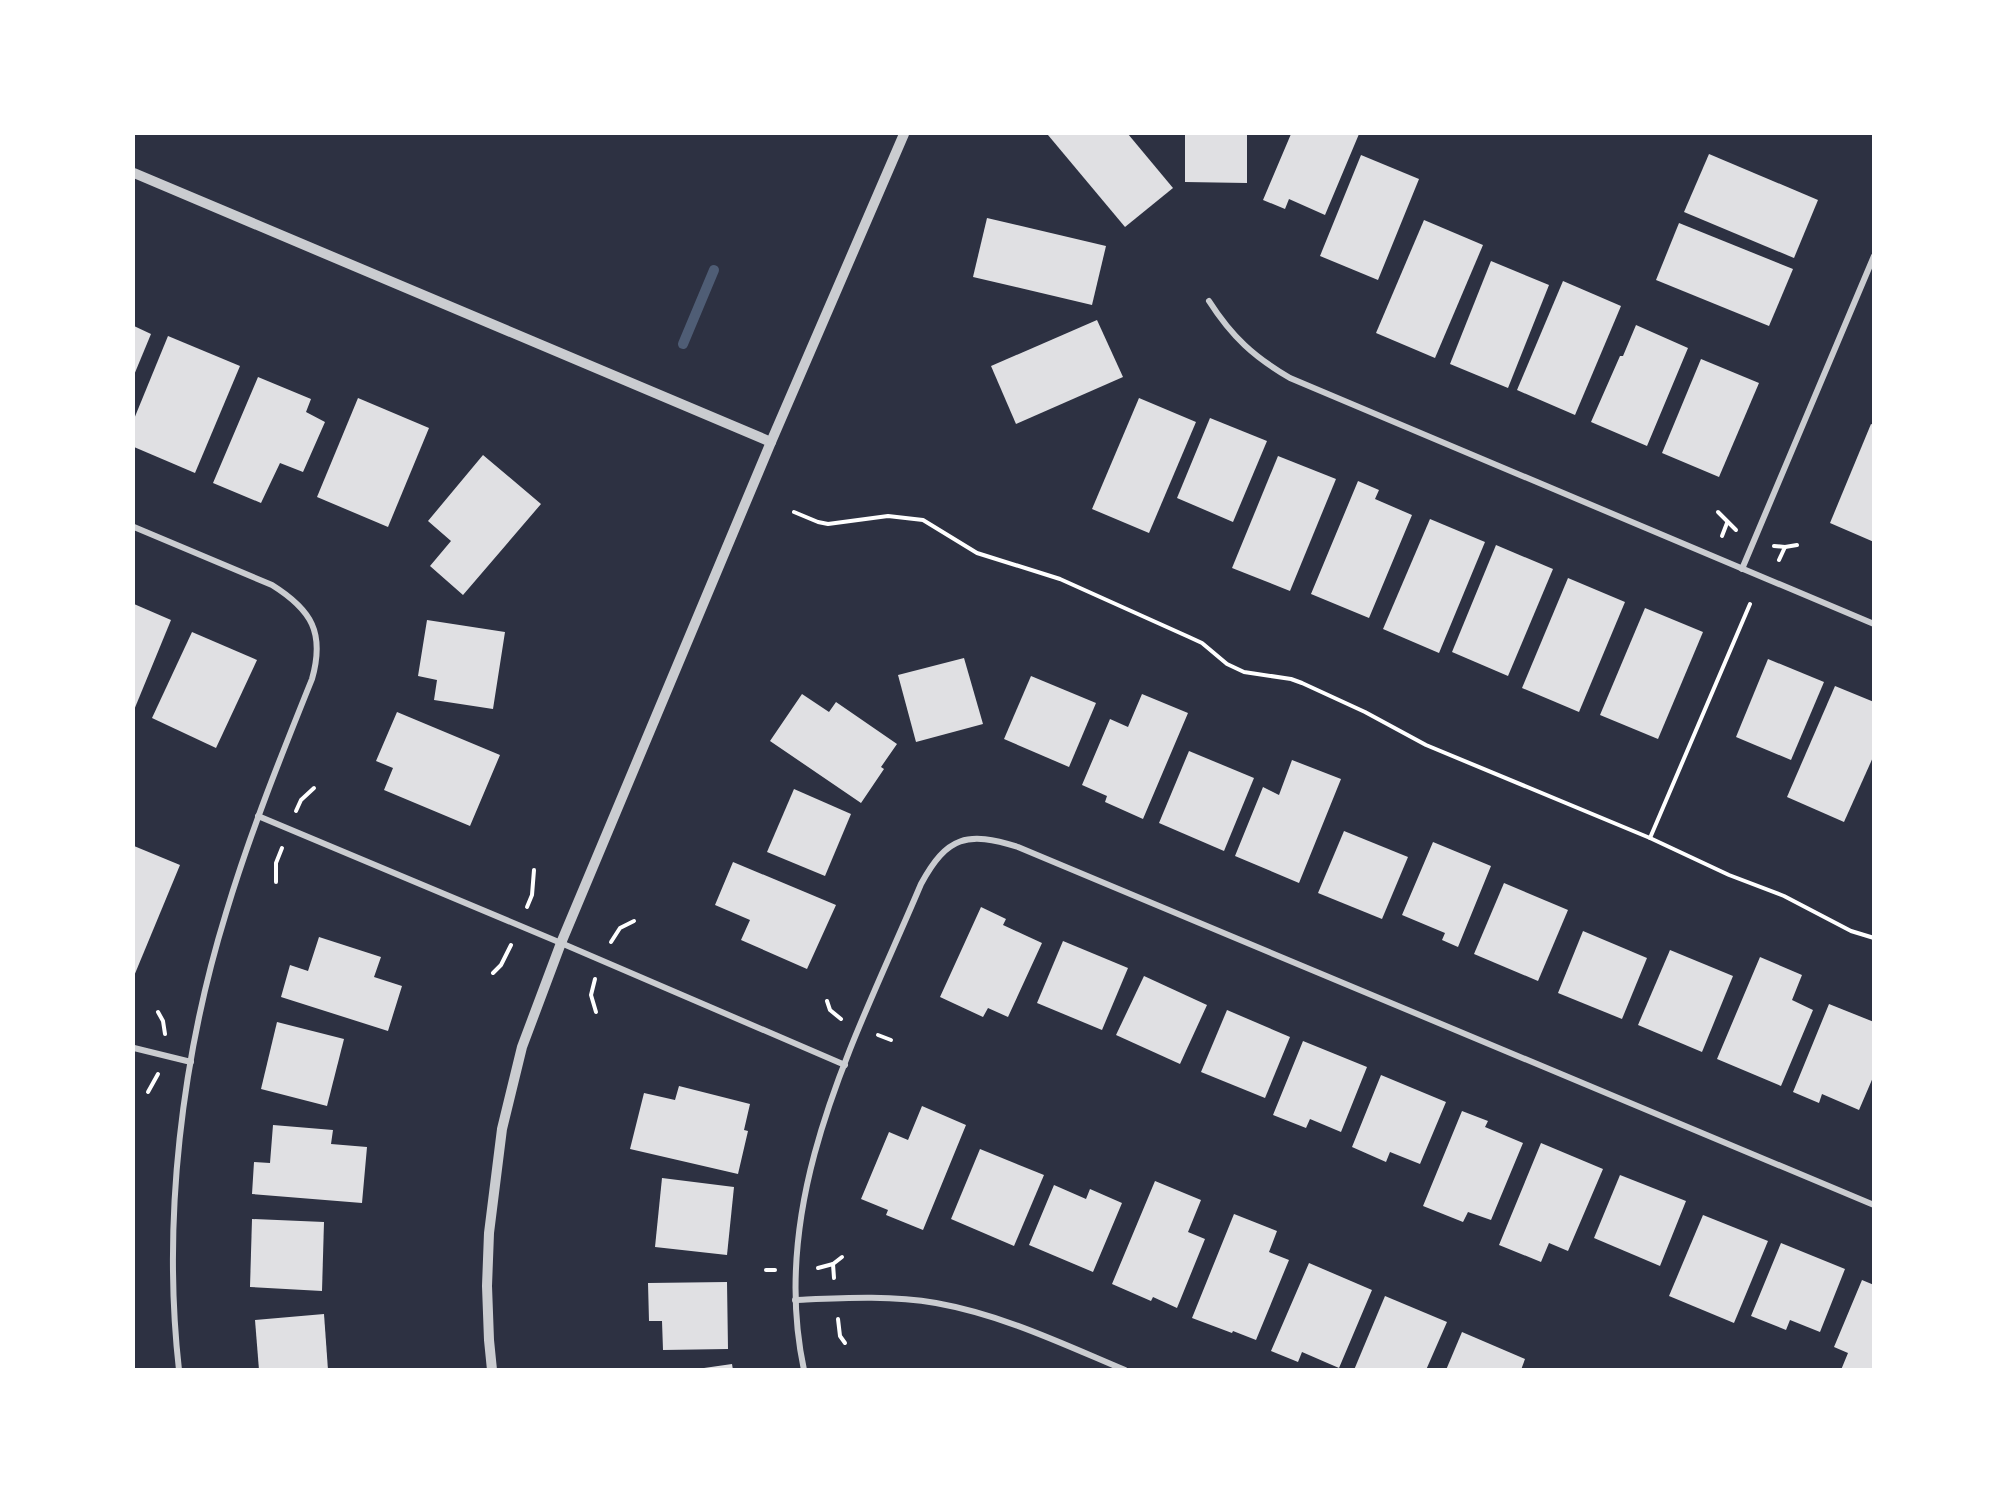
<svg xmlns="http://www.w3.org/2000/svg" width="2007" height="1503" viewBox="0 0 2007 1503" font-family="'Asap Condensed',sans-serif">
<rect width="100%" height="100%" fill="#2d3142"/>
<g fill="none" stroke-linecap="round" stroke-linejoin="round">
<path stroke="#4f5d75" stroke-width="10" d="M683,344L714,270"/>
</g>
<g fill="#e0e0e3">
<path d="M1051,134H1128L1173,188L1125,227L1048,135Z"/>
<path d="M1185,134H1247V183L1185,182Z"/>
<path d="M1291,134H1359L1325,215L1289,199L1285,209L1263,200Z"/>
<path d="M1709,154L1818,200L1794,258L1684,212Z"/>
<path d="M1361,155L1419,179L1378,280L1320,256Z"/>
<path d="M987,218L1106,246L1092,305L973,277Z"/>
<path d="M1424,220L1483,245L1435,358L1376,333Z"/>
<path d="M1679,223L1793,269L1769,326L1656,280Z"/>
<path d="M1491,261L1549,285L1508,388L1450,364Z"/>
<path d="M1563,281L1621,306L1575,415L1517,390Z"/>
<path d="M1097,320L1123,377L1016,424L991,366Z"/>
<path d="M1636,325L1688,348L1647,446L1591,422L1620,356H1623Z"/>
<path d="M134,326L151,334L134,375Z"/>
<path d="M168,336L240,366L195,473L134,447V419Z"/>
<path d="M1701,359L1759,383L1719,477L1662,453Z"/>
<path d="M258,377L311,399L306,412L325,422L303,472L280,463L261,503L213,483Z"/>
<path d="M358,398L429,428L388,527L317,497Z"/>
<path d="M1139,398L1196,422L1149,533L1092,509Z"/>
<path d="M1210,418L1267,441L1233,522L1177,498Z"/>
<path d="M1871,424L1874,425V542L1830,523Z"/>
<path d="M483,455L541,504L463,595L430,566L451,541L428,521Z"/>
<path d="M1278,456L1336,479L1290,591L1232,568Z"/>
<path d="M1358,481L1379,490L1375,499L1412,515L1369,618L1311,594Z"/>
<path d="M1430,519L1485,542L1439,653L1383,629Z"/>
<path d="M1496,545L1553,569L1508,676L1452,652Z"/>
<path d="M1568,578L1625,602L1579,712L1522,688Z"/>
<path d="M134,604L171,620L134,710Z"/>
<path d="M1645,608L1703,632L1658,739L1600,715Z"/>
<path d="M427,620L505,632L493,709L434,700L437,680L418,676Z"/>
<path d="M192,632L257,660L216,748L152,718Z"/>
<path d="M964,658L983,724L916,742L898,675Z"/>
<path d="M1768,659L1824,682L1791,760L1736,737Z"/>
<path d="M1031,676L1096,703L1069,767L1004,739Z"/>
<path d="M1835,686L1874,702V755L1844,822L1787,797Z"/>
<path d="M802,694L829,712L836,702L897,744L881,767L884,769L861,803L770,741Z"/>
<path d="M1142,694L1188,713L1143,819L1105,802L1107,796L1082,785L1110,719L1128,727Z"/>
<path d="M397,712L500,755L470,826L384,790L393,768L376,761Z"/>
<path d="M1189,751L1254,778L1224,851L1159,823Z"/>
<path d="M1292,760L1341,779L1299,883L1235,856L1263,787L1279,795Z"/>
<path d="M794,789L851,814L825,876L767,852Z"/>
<path d="M1344,831L1408,857L1382,919L1318,893Z"/>
<path d="M1433,842L1491,866L1458,947L1442,940L1445,933L1402,915Z"/>
<path d="M134,846L180,865L134,976Z"/>
<path d="M733,862L836,905L807,969L741,940L750,920L715,905Z"/>
<path d="M1504,883L1568,910L1538,981L1474,954Z"/>
<path d="M981,907L1006,919L1003,925L1042,943L1008,1017L988,1008L983,1017L940,997Z"/>
<path d="M1583,931L1647,958L1622,1019L1558,993Z"/>
<path d="M319,937L381,957L374,977L402,986L388,1031L281,997L290,965L308,971Z"/>
<path d="M1063,941L1128,968L1102,1030L1037,1003Z"/>
<path d="M1670,950L1733,976L1702,1052L1638,1025Z"/>
<path d="M1760,957L1802,975L1792,1000L1813,1010L1781,1086L1717,1059Z"/>
<path d="M1144,976L1207,1005L1180,1064L1116,1035Z"/>
<path d="M1829,1004L1874,1022V1075L1859,1110L1822,1094L1819,1103L1793,1092Z"/>
<path d="M1227,1010L1290,1037L1265,1098L1201,1072Z"/>
<path d="M277,1022L344,1039L327,1106L261,1089Z"/>
<path d="M1303,1041L1367,1067L1341,1132L1310,1119L1306,1128L1273,1115Z"/>
<path d="M1381,1075L1446,1102L1420,1164L1390,1152L1386,1162L1352,1147Z"/>
<path d="M679,1086L750,1104L744,1130L748,1131L738,1174L630,1149L644,1093L675,1100Z"/>
<path d="M922,1106L966,1125L923,1230L886,1215L888,1210L861,1199L889,1132L908,1140Z"/>
<path d="M1462,1111L1488,1121L1485,1127L1523,1143L1491,1220L1468,1212L1463,1222L1423,1206Z"/>
<path d="M273,1125L333,1130L331,1144L367,1147L362,1203L252,1194L254,1162L270,1163Z"/>
<path d="M1541,1143L1603,1169L1568,1251L1549,1243L1541,1262L1499,1245Z"/>
<path d="M980,1149L1044,1175L1014,1246L951,1219Z"/>
<path d="M1620,1175L1686,1201L1660,1266L1594,1238Z"/>
<path d="M662,1178L734,1187L727,1255L655,1247Z"/>
<path d="M1155,1181L1201,1200L1188,1232L1205,1239L1177,1308L1153,1297L1151,1301L1112,1284Z"/>
<path d="M1054,1185L1086,1199L1090,1189L1122,1203L1093,1272L1029,1245Z"/>
<path d="M1234,1214L1277,1231L1269,1252L1289,1260L1256,1340L1233,1331L1232,1333L1192,1318Z"/>
<path d="M1703,1215L1768,1241L1734,1323L1669,1296Z"/>
<path d="M252,1219L324,1222L322,1291L250,1287Z"/>
<path d="M1781,1243L1845,1269L1820,1332L1790,1320L1786,1330L1751,1316Z"/>
<path d="M1309,1263L1372,1290L1339,1368L1302,1352L1298,1362L1271,1351Z"/>
<path d="M1862,1280L1874,1285V1370H1841L1848,1353L1834,1347Z"/>
<path d="M727,1282L728,1349L663,1350L662,1321H649L648,1283Z"/>
<path d="M1385,1296L1447,1322L1426,1370H1354Z"/>
<path d="M324,1314L328,1370H259L255,1320Z"/>
<path d="M1462,1332L1525,1359L1521,1370H1446Z"/>
<path d="M732,1364L733,1370H704V1368Z"/>
</g>
<g fill="none" stroke-linecap="round" stroke-linejoin="round">
<g stroke="#fff" stroke-width="4">
<path d="M794,512L818,522L828,524L888,516L923,520L977,553L1060,579L1189,637L1202,643L1227,664L1244,672L1291,679L1302,683L1365,712L1426,745L1650,838L1729,875L1784,896L1851,931L1874,938"/>
<path d="M1718,512L1736,530"/>
<path d="M1722,536L1727,523"/>
<path d="M1774,546L1785,547L1797,545"/>
<path d="M1779,560L1785,547"/>
<path d="M296,811L301,800L314,788"/>
<path d="M1650,838L1750,604"/>
<path d="M276,882V863L282,848"/>
<path d="M527,907L532,895L534,870"/>
<path d="M611,942L620,928L634,921"/>
<path d="M493,973L501,965L511,945"/>
<path d="M595,979L591,995L596,1012"/>
<path d="M827,1001L830,1010L841,1019"/>
<path d="M158,1012L163,1021L165,1034"/>
<path d="M878,1035L891,1040"/>
<path d="M148,1092L158,1074"/>
<path d="M833,1264L834,1278"/>
<path d="M818,1268L833,1264L842,1257"/>
<path d="M766,1270H775"/>
<path d="M838,1319L840,1336L845,1343"/>
</g>
<g stroke="#caccd0" stroke-width="6">
<path d="M1209,301C1232,337 1254,357 1290,378L1874,624"/>
<path d="M134,527L272,585C312,610 325,633 312,679C281,756 250,833 226,913C182,1056 162,1220 179,1370"/>
<path d="M1742,569L1874,256"/>
<path d="M258,816L561,943L845,1065"/>
<path d="M134,1048L191,1062"/>
<path d="M795,1300C842,1298 890,1295 936,1303C1003,1315 1063,1344 1125,1370"/>
<path d="M804,1370C767,1198 857,1036 921,884C947,836 967,831 1018,847L1874,1205"/>
</g>
<g stroke="#caccd0" stroke-width="10">
<path d="M134,173L771,442"/>
<path d="M492,1370L489,1340L487,1286L489,1233L502,1129L522,1047L561,943L771,442L904,134"/>
</g>
</g>
<rect width="2007" height="1503" fill="none" stroke="#ffffff" stroke-width="270"/>
</svg>
